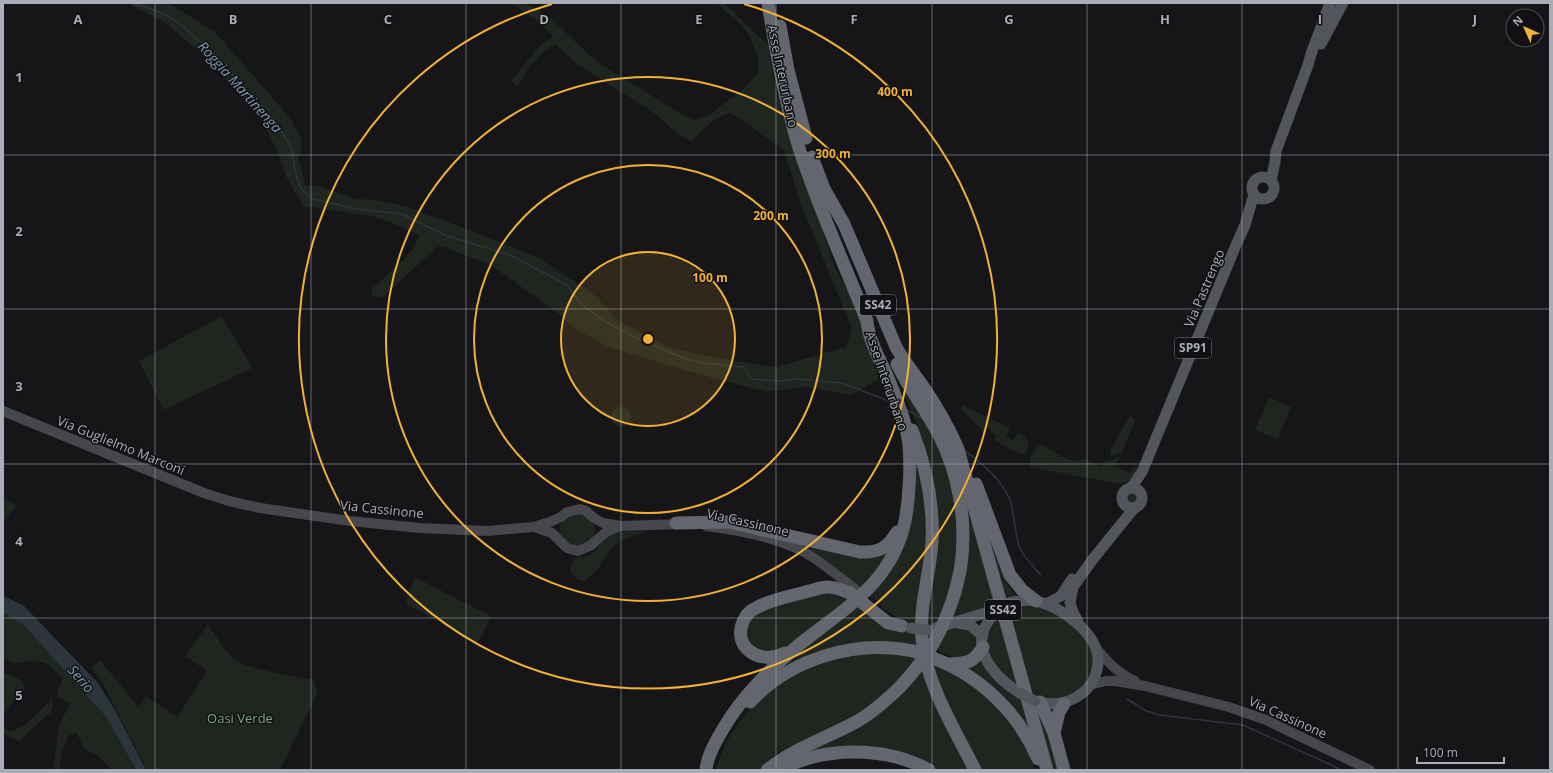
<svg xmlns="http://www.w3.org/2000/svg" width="1553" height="773" viewBox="0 0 1553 773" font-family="'Open Sans',sans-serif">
<rect width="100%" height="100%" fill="#161618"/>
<g fill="#1e261f">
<path d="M127,3H169L216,33L291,119L301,139V151L298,158L306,186H318L356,199L377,200L408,207L485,236L539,258L592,293L619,321L668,347L711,357L776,367L846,347L852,329L799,199L784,150L736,116L728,113L713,121L691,141C675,134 666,122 652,112C619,88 583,74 556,44C539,52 526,70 518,87L511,81L540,45L553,36C545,26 521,8 509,3H522L539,10L551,18L587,53L602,65L683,115L695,120L709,115L746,87L758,72V57L749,35L736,20L716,3H724L768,45L776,91L802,178L823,230L836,270L861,314L879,379L851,395L805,387L766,392L691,372L609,347L577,330L556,312L491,265L443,247H437L383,297L371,296L372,289L406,257L415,246L419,235L390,222L372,216L303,206L287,178L277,151L260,116L201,53L164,22Z"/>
<path d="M222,316L252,368L164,410L139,361Z"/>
<path d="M893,369L930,432L949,470L959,532L954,573L938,624L926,625L933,569L918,432L920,431Z"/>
<path d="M1269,397L1291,407L1278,439L1255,430Z"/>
<path d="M963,405L1010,428L1006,437L1013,441L1018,432L1026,437L1029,442L1025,454C1013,452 1004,446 994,439L996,436L987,427L983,431L961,409Z"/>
<circle cx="621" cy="417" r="10"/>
<path d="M1130,415L1134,419V424L1122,452L1111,456L1110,451Z"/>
<path d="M949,442L998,602L988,606V607L951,620L963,578Z"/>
<path d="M914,443L929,528L917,623C903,624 893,615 882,607V605L868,594L893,557Z"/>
<path d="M1041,445C1055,450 1069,466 1085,459L1102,467L1105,462L1120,457L1115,466L1130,473L1134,468L1138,467C1135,476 1130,482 1120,484L1030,467C1029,459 1033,449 1041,445Z"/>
<circle cx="1132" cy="499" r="7"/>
<path d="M3,497L17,506L3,522Z"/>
<path d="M574,513C591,515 601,525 591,542L573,548L561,538C557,524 563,520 574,513Z"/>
<path d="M985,522L1007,583L1016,597L1004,601Z"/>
<path d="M628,531L647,532C636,535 624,537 615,545C604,557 599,572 585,581L577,579L571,573V564L577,557C600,557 595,542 613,534C617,532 623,532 628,531Z"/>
<path d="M772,537L892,549L863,590Z"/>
<path d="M414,577L491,616L478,643L406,604Z"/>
<path d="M836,590L852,601L786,650L754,651L744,629L757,609Z"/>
<path d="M858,605L898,630L917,635V646L884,643L759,683Z"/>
<path d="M1032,605L1042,608L1067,620L1089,641L1094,663L1088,681L1077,693L1048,700L1033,694L1007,612L1016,608V606Z"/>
<path d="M3,613L24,625L107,718L134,766L135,770H112L97,755L84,749L77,733L69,735L62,750L59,770H53L59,725L62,718L71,704L57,697L58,690L63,678L50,666L44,663L32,661L12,663L3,657Z"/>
<path d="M1001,615L1021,689C1014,684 999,674 994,667C983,649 987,629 1001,615Z"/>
<path d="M208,624C215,634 224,651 234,659C245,669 295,676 312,680L316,685L317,695L280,770H147L102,682L91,668L100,660L138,706L146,696L177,717L207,671L185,656Z"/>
<path d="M965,624L979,639L972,655L958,659L935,650L946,630Z"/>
<path d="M877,653L916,657L909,668L892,688L862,714L782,754L779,752L756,770H715L726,742L740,721L754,705L775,686L800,671L848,655Z"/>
<path d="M981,657L1026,701L1036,740L1007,700L997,690L964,665Z"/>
<path d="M931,665L950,670L977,686L1013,723L1036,770H979L964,740Z"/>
<path d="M924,670L969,770H936L910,757L800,756L903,693Z"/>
<path d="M3,673C13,676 23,678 25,689L3,713Z"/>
<path d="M52,699L53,707L51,712L20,740L18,741L3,733V727L10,732L25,725Z"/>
<path d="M1032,707L1043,715L1059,770H1050Z"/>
</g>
<path fill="#2c353c" d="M3,596L23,605L98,683L115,710L146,770H135L134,766L107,718L24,625L3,613Z"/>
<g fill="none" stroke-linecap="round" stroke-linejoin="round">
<g stroke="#2c353c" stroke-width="1.5">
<path d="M129,3L146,7L166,15L180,24L214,54L277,124L291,147L295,170L300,187L305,193L313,199L356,209L402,214L447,236L510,255L567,285L578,300L586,308L604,321L636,338L686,359L702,363L744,367L750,379L780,381L798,379L842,383L891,402"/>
<path d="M907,410L923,419"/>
<path d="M964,450C981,463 1002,479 1010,500C1015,515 1014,533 1020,548C1025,559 1034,567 1041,575"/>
<path d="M1127,699L1146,711L1160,715L1243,725L1327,763L1341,770"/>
</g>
<g stroke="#45474d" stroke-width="10">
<path d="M3,411L204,493L229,501L260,508L350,521L420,528L488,531L533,527L550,522L561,517L567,512L580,509L586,511L594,518L603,523L620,526L682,524"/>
<path d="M706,526C739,530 775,537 804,552C822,562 839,577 856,590"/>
<path d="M534,527L552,533L567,548L578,551L590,546L606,532L620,526"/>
<path d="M1095,647C1107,661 1117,673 1135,681"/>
<path d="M1090,685L1106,681H1115L1145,686L1229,707L1266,720L1370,770"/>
</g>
<g stroke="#53555c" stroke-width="11">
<path d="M1321,44L1343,3"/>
<circle cx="1263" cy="188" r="11"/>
<path d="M1271,180L1275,162L1276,151L1308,65L1311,54L1330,3"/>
<path d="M1131,488L1142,472L1236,245L1245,225L1254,194"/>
<circle cx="1132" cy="498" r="10"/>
<path d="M1009,603C1018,601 1026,599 1036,601C1060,606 1098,633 1098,660C1098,693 1064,711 1035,701"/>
<path d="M1046,604L1061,596L1072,579"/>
<path d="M998,609C995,613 991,617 988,622C969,651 997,679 1020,693"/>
<path d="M1078,622L1073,612L1070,603L1073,587L1093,559L1135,507"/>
<path d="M958,623L970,625L983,636"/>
<path d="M936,628L998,609"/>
</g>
<g stroke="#63666e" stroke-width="13">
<path d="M780,26L788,70L806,138"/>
<path d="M812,157L826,194"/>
<path d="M823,187L844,224L896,347C903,360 913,372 922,385C936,405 948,426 958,449L1047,770"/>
<path d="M897,364C909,388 926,410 939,435C959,474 967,521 961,565C960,574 957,583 955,592"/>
<path d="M912,430C926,466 934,503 932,542C930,574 919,606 922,639C927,686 954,728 975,770"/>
<path d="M976,484L1010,575L1022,590L1036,601"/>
<path d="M676,523L729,522L860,552C878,553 888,548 897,532"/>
<path d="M864,604L888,623L902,626"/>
<path d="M785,653C759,667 729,645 745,618C747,614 751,610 756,608C771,599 792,596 809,591C814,590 821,587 827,587C835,587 843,590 850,593"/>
<path d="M933,658C980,676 1018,712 1038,759"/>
<path d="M950,664C968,663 973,663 983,647"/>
<path d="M750,702C790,659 855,639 913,651"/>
<path d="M1040,702L1054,733L1064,770"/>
<path d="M1054,733L1059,712L1064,704"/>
<path d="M706,770C707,756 716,741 723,729C743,695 770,669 800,644C845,608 892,583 905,521C909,501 911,467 909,446C907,424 898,403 890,383C882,362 869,343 867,321C845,265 819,209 800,151C785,103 776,53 768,3"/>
<path d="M767,770C793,749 824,739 854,723C871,714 886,700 900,687"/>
<path d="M780,770C824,746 885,746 929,770"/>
</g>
<g stroke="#53555c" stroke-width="11">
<path d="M998,609L1009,603"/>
<path d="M911,628L929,630"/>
<path d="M1020,693L1035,701"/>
</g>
<g stroke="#63666e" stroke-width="13">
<path d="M850,593L864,604"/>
<path d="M913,651L933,658"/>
<path d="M900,687C928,657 943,631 955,592"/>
</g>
</g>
<path fill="none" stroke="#a8adb8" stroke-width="1" stroke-opacity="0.55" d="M155,3V770M311,3V770M466,3V770M621,3V770M776,3V770M932,3V770M1087,3V770M1242,3V770M1398,3V770M3,155H1550M3,309H1550M3,464H1550M3,618H1550"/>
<circle cx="648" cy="339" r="87" fill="#f2b134" fill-opacity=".12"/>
<g fill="none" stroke="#f2b134" stroke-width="2">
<circle cx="648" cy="339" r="87"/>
<circle cx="648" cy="339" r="174"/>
<circle cx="648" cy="339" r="262"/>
<path d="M744 4A349 349 0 1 1 552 4"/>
</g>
<g text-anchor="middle" stroke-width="3" stroke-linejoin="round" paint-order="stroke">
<g fill="#111113" stroke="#7b7e86" stroke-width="1">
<rect x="860" y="295" width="36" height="20" rx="3"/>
<rect x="1175" y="338" width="36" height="20" rx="3"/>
<rect x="985" y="600" width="36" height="20" rx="3"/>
</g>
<g font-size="12" font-weight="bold" fill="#a8adb8">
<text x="878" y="309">SS42</text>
<text x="1193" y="352">SP91</text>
<text x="1003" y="614">SS42</text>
</g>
<g font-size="13" fill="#a8adb8" stroke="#111113">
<text transform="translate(783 76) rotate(78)" y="5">Asse Interurbano</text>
<text transform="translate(1204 288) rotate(-67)" y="5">Via Pastrengo</text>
<text transform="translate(887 381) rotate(71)" y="5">Asse Interurbano</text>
<text transform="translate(121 445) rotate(22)" y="5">Via Guglielmo Marconi</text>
<text transform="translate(382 509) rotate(6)" y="5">Via Cassinone</text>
<text transform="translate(748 522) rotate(13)" y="5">Via Cassinone</text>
<text transform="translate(1288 717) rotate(24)" y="5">Via Cassinone</text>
</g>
<g font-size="13" fill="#7fa381" stroke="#111113">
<text x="240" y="723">Oasi Verde</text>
</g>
<g font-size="14" font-style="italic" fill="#7f9bb3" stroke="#111113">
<text transform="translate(240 87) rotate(48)" y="5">Roggia Martinenga</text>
<text transform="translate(81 679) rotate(49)" y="5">Serio</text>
</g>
</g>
<g font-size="13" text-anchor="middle" font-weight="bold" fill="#a8adb8" stroke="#111113" stroke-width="3" stroke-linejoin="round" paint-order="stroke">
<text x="78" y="24">A</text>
<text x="233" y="24">B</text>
<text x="388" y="24">C</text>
<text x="544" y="24">D</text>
<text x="699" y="24">E</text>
<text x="854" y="24">F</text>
<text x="1009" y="24">G</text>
<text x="1165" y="24">H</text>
<text x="1320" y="24">I</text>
<text x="1475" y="24">J</text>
<text x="19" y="82">1</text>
<text x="19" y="236">2</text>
<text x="19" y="391">3</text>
<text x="19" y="546">4</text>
<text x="19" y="700">5</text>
</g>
<circle cx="648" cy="339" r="6" fill="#f2b134" stroke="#111113" stroke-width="2"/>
<g font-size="12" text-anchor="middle" font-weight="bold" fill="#f2b134" stroke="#111113" stroke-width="3" stroke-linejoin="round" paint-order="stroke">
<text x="895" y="96">400 m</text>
<text x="833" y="158">300 m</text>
<text x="771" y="220">200 m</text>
<text x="710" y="282">100 m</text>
</g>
<rect width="1553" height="773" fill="none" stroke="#a8adb8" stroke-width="8"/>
<g transform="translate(1525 28) rotate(315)"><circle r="19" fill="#111113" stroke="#4d4f55"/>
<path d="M0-3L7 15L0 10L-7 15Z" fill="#f2b134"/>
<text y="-6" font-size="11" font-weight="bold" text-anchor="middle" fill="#a8adb8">N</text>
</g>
<path d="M1417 757v6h87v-6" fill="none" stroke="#a8adb8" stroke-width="2"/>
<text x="1423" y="757" font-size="12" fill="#a8adb8" stroke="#111113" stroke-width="3" paint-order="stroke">100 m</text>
</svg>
